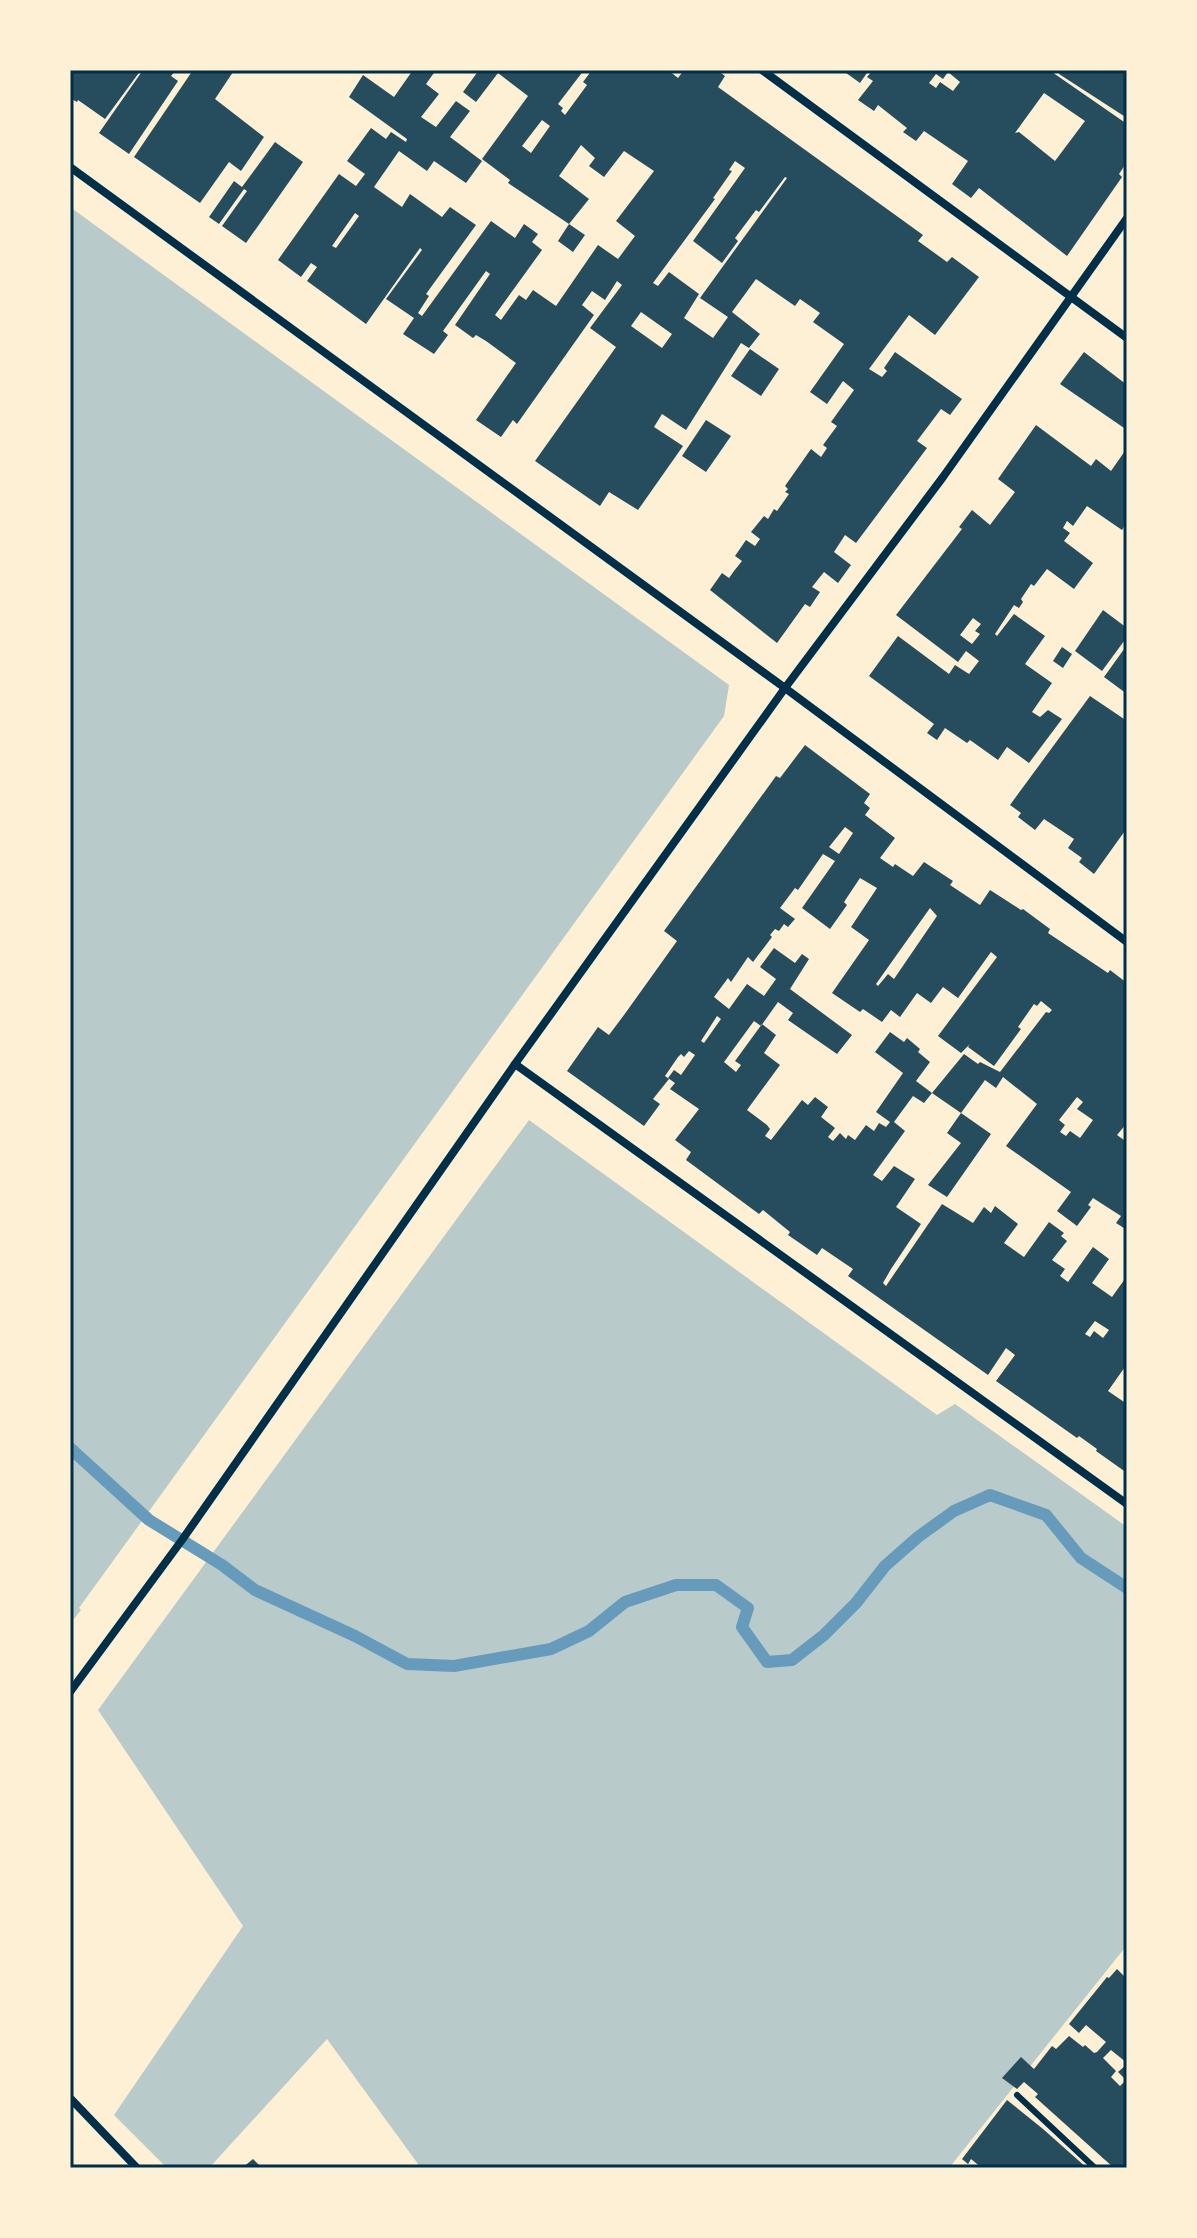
<svg xmlns="http://www.w3.org/2000/svg" width="1197" height="2238" viewBox="0 0 1197 2238" font-family="'Fira Sans Condensed',sans-serif">
<rect width="100%" height="100%" fill="#fdf0d5"/>
<g fill="#b9caca">
<path d="M70,207L729,685L724,716L79,1608L81,1610L70,1624Z"/>
<path d="M529,1120L937,1415L955,1404L1127,1527V1945L949,2168H421L327,2039L209,2168H167L114,2115L243,1926L98,1710Z"/>
</g>
<g fill="none" stroke-linecap="round" stroke-linejoin="round">
<path stroke="#669bbc" stroke-width="12" d="M70,1448L149,1520L222,1565L255,1590L355,1636L407,1664L454,1666L551,1649L589,1631L625,1602L676,1585H716L748,1608L742,1627L767,1662L792,1660L824,1635L856,1603L885,1566L918,1537L954,1511L990,1495L1046,1515L1081,1558L1127,1588"/>
</g>
<g fill="#264d5e" fill-rule="evenodd">
<path d="M70,70H141L105,119L78,100L77,102L70,98Z"/>
<path d="M143,70H176L171,76L178,81L129,154L99,133Z"/>
<path d="M193,70H231L233,72L215,99L264,137L241,171L229,162L200,203L134,157Z"/>
<path d="M413,70H436L426,84L439,94L421,117L436,127L456,101L470,111L450,137L482,161L466,183L434,161L427,171L399,151L374,187L402,207L410,194L442,217L450,207L476,225L426,294L429,296L418,313L422,316L491,221L515,238L524,224L538,234L532,242L542,250L495,315L501,320L519,295L526,300L533,290L556,306L598,245L618,259L635,236L616,221L654,171L624,151L604,177L589,166L595,158L581,145L559,176L589,199L569,224L508,183L510,180L482,159L528,96L498,73L476,102L463,92L479,70H584L558,104L563,108L561,111L565,115L587,85L583,82L592,70H668L678,78L684,70H717L725,76L718,87L923,235L918,241L947,262L952,257L979,277L935,335L909,315L869,369L882,377L887,371L884,368L895,352L962,399L950,415L941,409L917,441L927,448L856,543L845,535L834,552L851,565L838,583L824,572L812,587L820,592L810,607L805,604L777,643L710,590L722,573L729,578L734,571L742,561L735,556L746,540L755,546L760,539L751,532L764,516L768,519L774,509L777,511L789,494L785,492L788,489L785,486L811,449L821,457L827,448L823,445L837,426L831,422L854,390L843,381L827,404L810,392L844,344L813,322L820,313L800,299L795,306L756,279L732,312L760,334L749,348L741,343L686,430L662,414L654,427L683,446L638,510L609,492L600,506L535,461L616,347L590,328L622,285L617,281L605,300L592,291L582,305L594,315L517,424L513,420L501,437L476,420L516,363L486,341L476,335L473,338L455,325L490,274L486,271L443,331L448,335L434,354L403,334L414,318L386,299L422,250L420,248L366,324L307,281L317,267L311,263L301,277L278,260L339,174L356,186L365,174L347,161L371,128L386,139L391,132L406,142L407,139L349,97L363,75L394,97ZM542,120L550,126L531,153L522,146ZM735,161L745,168L693,241L722,263L738,241L735,238L756,210L759,212L785,177L787,178L700,298L728,317L713,338L684,318L699,294L669,272L658,286L653,283L715,199L713,198L732,171L729,170ZM355,213L359,216L336,248L332,246ZM641,312L672,334L662,348L631,326Z"/>
<path d="M842,70H869L860,83Z"/>
<path d="M873,70H1049L1127,124V162L1119,174L1122,177L1067,256L979,188L971,198L952,184L968,161L924,131L916,141L903,132L907,128L878,105L874,111L858,100L873,81L867,77ZM948,72L960,82L953,91L940,82L936,88L929,83L936,74L943,79ZM1044,93L1085,121L1055,161L1019,132L1015,133Z"/>
<path d="M1061,70H1127V118L1059,74Z"/>
<path d="M275,142L303,162L246,243L222,226L247,191L244,189L219,224L209,217L234,181L242,187Z"/>
<path d="M569,224L585,235L573,252L558,241Z"/>
<path d="M750,349L779,369L761,396L731,376Z"/>
<path d="M1084,352L1127,385V430L1060,384Z"/>
<path d="M706,420L731,436L706,472L682,456Z"/>
<path d="M1036,425L1091,466L1096,459L1111,471L1127,448V522L1122,530L1087,506L1073,526L1067,521L1063,528L1070,533L1064,541L1093,563L1074,589L1047,569L1034,586L1031,584L1021,599L1023,602L1019,608L1014,605L995,634L997,636L1014,614L1045,636L1025,664L1052,683L1032,712L1040,717L1048,710L1062,719L1029,763L1007,747L998,760L970,740L967,743L945,728L937,740L927,733L934,724L869,676L898,636L949,674L955,665L969,674L979,661L966,651L958,662L896,615L962,529L959,527L972,510L990,525L1015,492L998,479ZM973,618L981,624L975,631L980,634L972,644L960,635Z"/>
<path d="M1103,610L1127,628V637L1102,671L1075,651Z"/>
<path d="M1127,645V694L1104,677Z"/>
<path d="M1062,647L1072,654L1063,668L1053,661Z"/>
<path d="M1090,696L1127,721V828L1094,874L1079,862L1082,858L1068,848L1074,839L1044,819L1035,830L1018,817L1021,813L1010,805Z"/>
<path d="M805,745L870,794L864,803L870,808L865,815L895,838L880,858L893,867L895,864L913,876L924,862L953,881L950,885L980,905L990,890L1021,910L1023,909L1050,929L1048,933L1108,973L1110,970L1127,983V1123L1117,1135L1124,1140L1127,1137V1180L1124,1185L1127,1183V1230L1116,1223L1121,1216L1093,1198L1088,1205L1091,1207L1077,1226L1057,1211L1071,1192L1006,1146L1037,1104L1003,1077L996,1088L985,1080L961,1113L932,1093L924,1103L913,1096L894,1122L905,1131L873,1175L882,1181L894,1166L915,1179L896,1207L921,1224L891,1269L883,1283L886,1286L942,1204L973,1223L984,1207L991,1213L995,1206L1018,1224L1004,1243L1024,1257L1049,1222L1064,1233L1061,1236L1067,1241L1052,1260L1065,1269L1060,1276L1068,1282L1093,1247L1109,1259L1092,1283L1112,1297L1127,1276V1364L1108,1391L1127,1404V1473L1096,1451L1097,1449L1079,1436L1077,1438L996,1381L1015,1355L1006,1348L988,1375L848,1276L853,1269L822,1248L817,1255L788,1235L790,1232L763,1210L759,1214L686,1160L691,1152L675,1140L699,1109L670,1089L675,1083L668,1078L674,1070L681,1075L695,1055L689,1051L684,1057L681,1054L678,1057L665,1076L669,1079L653,1099L660,1104L644,1126L567,1071L598,1027L609,1035L624,1015L677,941L664,931L776,776L780,778ZM845,827L853,833L839,854L829,847ZM823,854L835,861L802,908L830,929L847,905L844,902L860,878L877,888L851,927L869,940L832,993L860,1012L863,1009L882,1022L891,1010L900,1017L917,993L931,1003L943,987L958,998L991,952L997,957L938,1036L961,1053L970,1044L968,1047L994,1066L1021,1029L1018,1027L1034,1004L1037,1006L1041,1001L1052,1010L1049,1013L1046,1012L1000,1072L980,1062L978,1064L964,1054L932,1093L916,1081L930,1062L918,1052L920,1049L907,1038L904,1042L890,1032L875,1052L903,1073L876,1112L890,1122L886,1127L879,1123L874,1131L866,1125L855,1140L848,1135L846,1139L840,1133L833,1141L828,1137L835,1128L821,1117L828,1107L815,1097L808,1105L802,1100L771,1140L765,1136L770,1129L767,1125L747,1110L780,1065L764,1053L776,1035L762,1024L735,1061L741,1065L736,1072L724,1062L754,1021L761,1026L778,1002L793,1013L788,1020L837,1054L852,1035L790,989L809,959L802,954L795,963L774,948L760,967L776,979L764,996L747,984L729,1009L714,997L728,978L731,982L748,957L753,962L772,937L770,935L775,929L779,931L784,924L788,927L795,919L780,908L795,888L798,890ZM930,908L937,916L894,979L888,974L878,986L876,984ZM717,1016L721,1019L704,1043L701,1041ZM1077,1097L1083,1102L1077,1109L1093,1120L1080,1138L1070,1131L1066,1136L1060,1132L1065,1125L1059,1120ZM1095,1321L1109,1330L1103,1338L1094,1331L1090,1337L1085,1334Z"/>
<path d="M961,1113L991,1134L947,1197L928,1185L961,1143L947,1133Z"/>
<path d="M1117,1969L1127,1979V2063L1111,2050L1103,2058L1116,2071L1111,2077L1120,2086L1127,2079V2168H1114L1035,2097L1038,2094L1024,2082L1017,2089L1002,2078L1021,2057L1034,2069L1052,2046L1056,2049L1069,2036L1083,2047L1085,2045L1094,2053L1097,2052L1106,2042L1086,2025L1079,2033L1069,2024L1107,1977L1109,1978Z"/>
<path d="M1127,2064V2078L1125,2079L1118,2072Z"/>
<path d="M1007,2100L1043,2129L1087,2168H982L971,2159L968,2164L962,2159Z"/>
<path d="M253,2159L262,2168H242Z"/>
</g>
<g fill="none" stroke-linecap="round" stroke-linejoin="round">
<path stroke="#003049" stroke-width="6" d="M1017,2095L1095,2168"/>
<g stroke="#003049" stroke-width="8">
<path d="M762,70L1127,338"/>
<path d="M70,167L785,688L1127,942"/>
<path d="M515,1064L1127,1504"/>
<path d="M70,1692L182,1540L515,1064L785,688L943,477L1127,218"/>
<path d="M70,2098L137,2168"/>
</g>
</g>
<rect width="1197" height="2238" fill="none" stroke="#fdf0d5" stroke-width="144"/>
<rect x="72" y="72" width="1053" height="2094" fill="none" stroke="#003049" stroke-width="3"/>
</svg>
